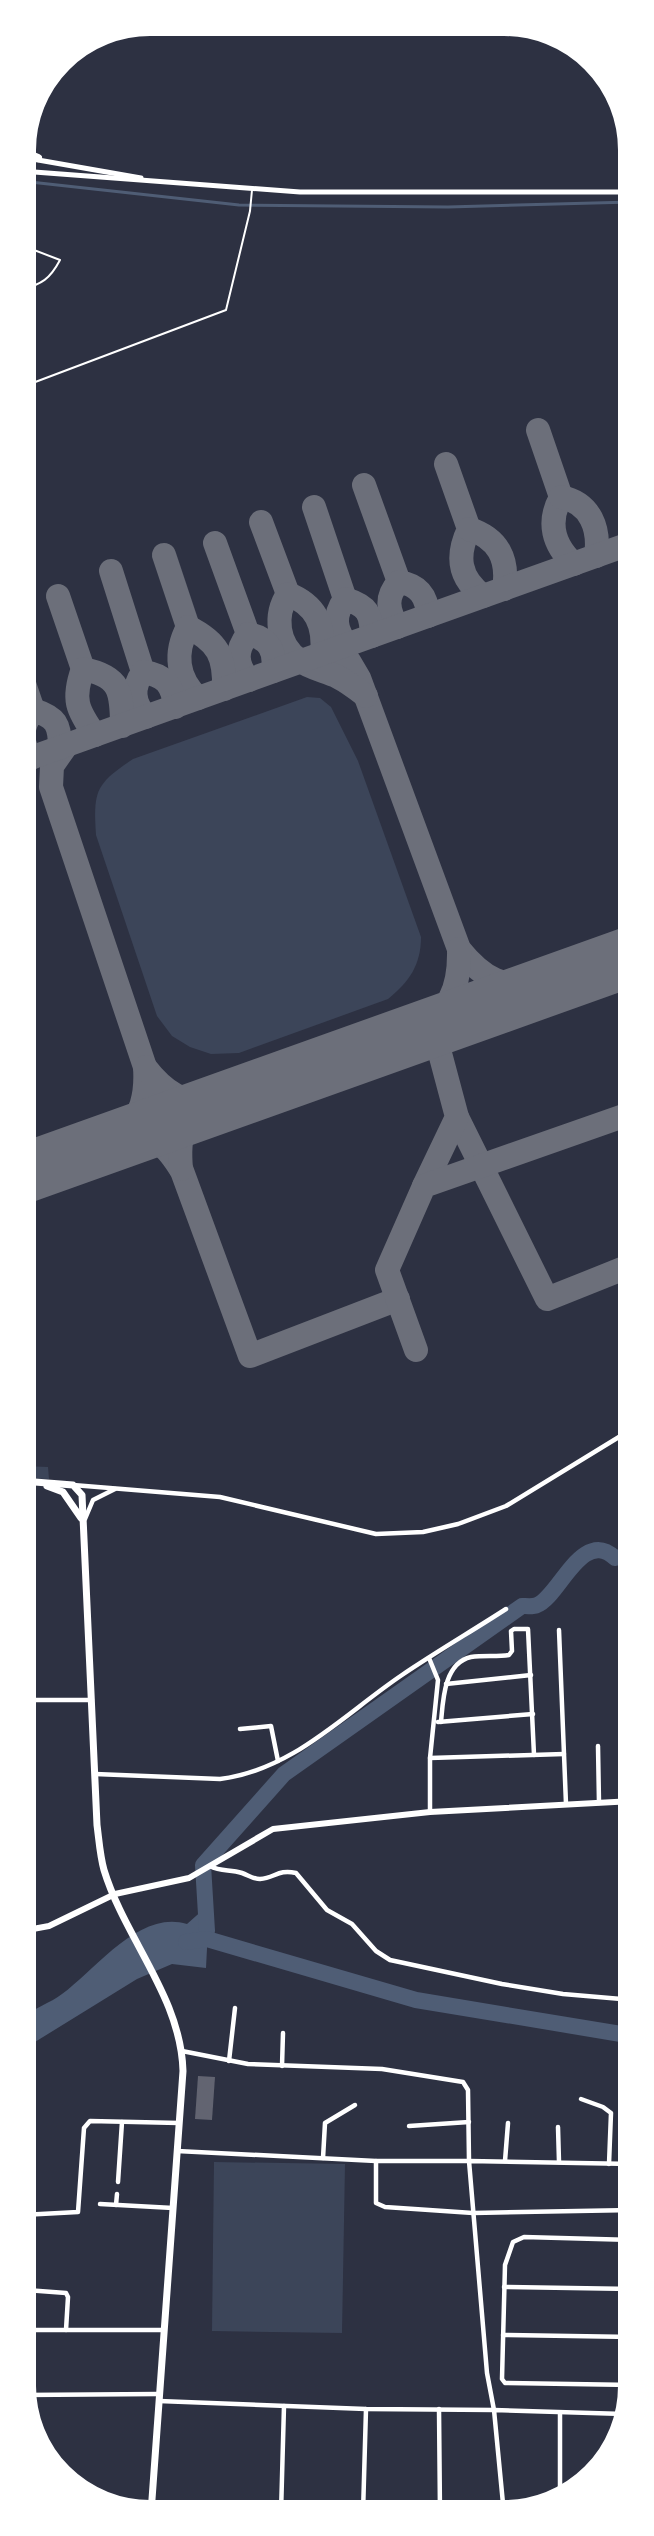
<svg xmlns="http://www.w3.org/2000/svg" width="654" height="2536" viewBox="0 0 654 2536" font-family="Jost,sans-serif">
<rect width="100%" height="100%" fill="#2d3142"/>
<g fill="#3c4559">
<path d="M307,697L320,698L331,707L358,761L421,937C421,965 409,982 388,999L239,1053L211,1054L190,1047L172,1036L157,1016L96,835C93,790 96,784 133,759Z"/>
<path d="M22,1466L48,1467L49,1479L22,1478Z"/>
<path d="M214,2162L345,2164L342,2333L212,2331Z"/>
</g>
<path fill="#4f5d75" d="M205,1908L209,1909L206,1968L172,1964L137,1979L22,2050V2017C35,2008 50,2003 62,1994C96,1969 140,1909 187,1924Z"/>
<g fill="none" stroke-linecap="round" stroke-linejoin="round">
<path stroke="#4f5d75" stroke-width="3" d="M21,181L239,205L448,207L632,202"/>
<g stroke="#4f5d75" stroke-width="16">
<path d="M207,1931L203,1865L284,1774L522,1606C526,1606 533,1607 537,1605C559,1597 582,1527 615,1558L625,1556L632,1543"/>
<path d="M186,1942L207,1939L416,2000L633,2036"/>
</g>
<g stroke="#6c6f7a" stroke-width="24">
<path d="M631,397L632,400"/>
<path d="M538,430L561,497C547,522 553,545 574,564"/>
<path d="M446,464L469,529C456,556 459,578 483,596"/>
<path d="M364,485L399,582"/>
<path d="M561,497C591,503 600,529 596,556"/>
<path d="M314,507L345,599"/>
<path d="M261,522L288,594"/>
<path d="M469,529C498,538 509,559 504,589"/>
<path d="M215,543L248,634"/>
<path d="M164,555L188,627"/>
<path d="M111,571L143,672"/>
<path d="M58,596L83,669"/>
<path d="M397,627C388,609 385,597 399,582C419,585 427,596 428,616"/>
<path d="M347,645C335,629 333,616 345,599C368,606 371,613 372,636"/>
<path d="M332,650L349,661L359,678L459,949C484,980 502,987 542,988"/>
<path d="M322,654C325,625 316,605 288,594C274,615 277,645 299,660C311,669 326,671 338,677C348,682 357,689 366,696"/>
<path d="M21,675L33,710"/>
<path d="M249,680C236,664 235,651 248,634C269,638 276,651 273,671"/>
<path d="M198,698C177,678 174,653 188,627C218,642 225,656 224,689"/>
<path d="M146,717C133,702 132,688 143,672C165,675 173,685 175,707"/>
<path d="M95,735C77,710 72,699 83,669C120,676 122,691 122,726"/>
<path d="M66,746L52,766L51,787L145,1067C147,1097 141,1113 124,1137"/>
<path d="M31,758C20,740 21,728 33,710C56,717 60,724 60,748"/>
<path d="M22,761L632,543"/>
<path d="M413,1034C449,1012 460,991 459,949"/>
<path d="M145,1067C165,1093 183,1103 215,1105"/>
<path d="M457,1117L547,1299L632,1265"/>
<path d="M124,1137C156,1134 166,1145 182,1171L250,1356L398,1299"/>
<path d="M181,1169C178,1133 182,1121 215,1105"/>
<path d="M424,1186L457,1117L433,1027"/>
<path d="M416,1350L387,1270L424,1186L632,1113"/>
</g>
<path stroke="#6c6f7a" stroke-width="60" d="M22,1174L632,956"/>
</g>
<g fill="#626471">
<path d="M198,2076L215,2077L212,2120L195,2119Z"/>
<path d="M620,2214H633V2234L618,2235Z"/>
</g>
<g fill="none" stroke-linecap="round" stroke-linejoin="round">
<g stroke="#fff" stroke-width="2">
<path d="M21,245L60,260C50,279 42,284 21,290"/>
<path d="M21,384L22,387L226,310L250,211L252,190"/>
</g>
<g stroke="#fff" stroke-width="4.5">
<path d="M73,1485L220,1497L376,1534L423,1532L458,1524L506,1506L632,1429"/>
<path d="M85,1519L93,1500L115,1489"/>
<path d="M559,1630L566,1804"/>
<path d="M429,1658L438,1680L430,1758V1812"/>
<path d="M446,1684L531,1675"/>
<path d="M22,1700H92"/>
<path d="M438,1722L533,1714"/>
<path d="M441,1722C443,1700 444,1663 471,1657C484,1655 497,1657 509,1655L512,1651L511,1631L514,1629H528L534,1755"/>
<path d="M240,1729L271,1726L278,1761"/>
<path d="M598,1746L599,1803"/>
<path d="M430,1758L564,1754"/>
<path d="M95,1774L220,1779C293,1770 344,1714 402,1675C436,1652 472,1631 506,1609"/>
<path d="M210,1866C221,1872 230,1869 242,1873C248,1875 253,1879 260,1879C275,1878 278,1869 296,1873L327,1910L352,1924L376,1951L390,1960L502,1984L563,1994L633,2000"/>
<path d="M229,2061L235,2008"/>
<path d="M282,2066L283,2033"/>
<path d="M581,2099L603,2107L611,2113L609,2164"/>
<path d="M409,2126L469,2122"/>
<path d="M558,2127L559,2162"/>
<path d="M177,2151L376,2161H469L468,2090L463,2082L382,2069L248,2064L182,2051"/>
<path d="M323,2158L325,2123L355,2105"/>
<path d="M376,2161V2203L385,2207L473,2213L633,2210"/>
<path d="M505,2161L508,2123"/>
<path d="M118,2182L122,2122"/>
<path d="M100,2204L173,2208"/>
<path d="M116,2205L117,2194"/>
<path d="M22,2215L78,2212L84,2128L90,2121L179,2123"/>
<path d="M633,2240L524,2237L513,2242L505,2265L502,2379L505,2383L633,2385"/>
<path d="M504,2287L633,2289"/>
<path d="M26,2290L66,2293L68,2297L66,2330"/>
<path d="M22,2330H164"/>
<path d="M503,2335L633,2337"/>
<path d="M22,2395L159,2394"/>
<path d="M159,2401L366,2409L494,2410L487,2373L469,2161L633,2164"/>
<path d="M439,2409L440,2514"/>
<path d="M560,2414V2501"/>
<path d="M625,2414L627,2240"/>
<path d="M281,2513L284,2406"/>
<path d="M363,2513L366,2409"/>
<path d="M504,2514L494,2410L624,2414"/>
</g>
<g stroke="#fff" stroke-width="5">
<path d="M21,157L141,178"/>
<path d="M21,171L300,192H632"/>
</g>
<path stroke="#fff" stroke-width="6" d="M22,1931L49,1926L115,1894L189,1878L273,1829L430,1812L633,1801"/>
<g stroke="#fff" stroke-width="7">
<path d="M22,1481L73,1485L82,1495L97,1825C99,1840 100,1856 104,1870C125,1939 181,1997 183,2071L151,2513"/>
<path d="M47,1486L63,1492L81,1518"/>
</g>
<path stroke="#fff" stroke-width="8" d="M21,151L38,158"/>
</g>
<path d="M0 0H654V2536H0ZM150 32H504A118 118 0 0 1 622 150V2386A118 118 0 0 1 504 2504H150A118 118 0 0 1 32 2386V150A118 118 0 0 1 150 32Z" fill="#fff" fill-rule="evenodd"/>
<path fill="none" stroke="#fff" stroke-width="8" d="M150 32H504A118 118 0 0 1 622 150V2386A118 118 0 0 1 504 2504H150A118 118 0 0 1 32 2386V150A118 118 0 0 1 150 32Z"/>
</svg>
